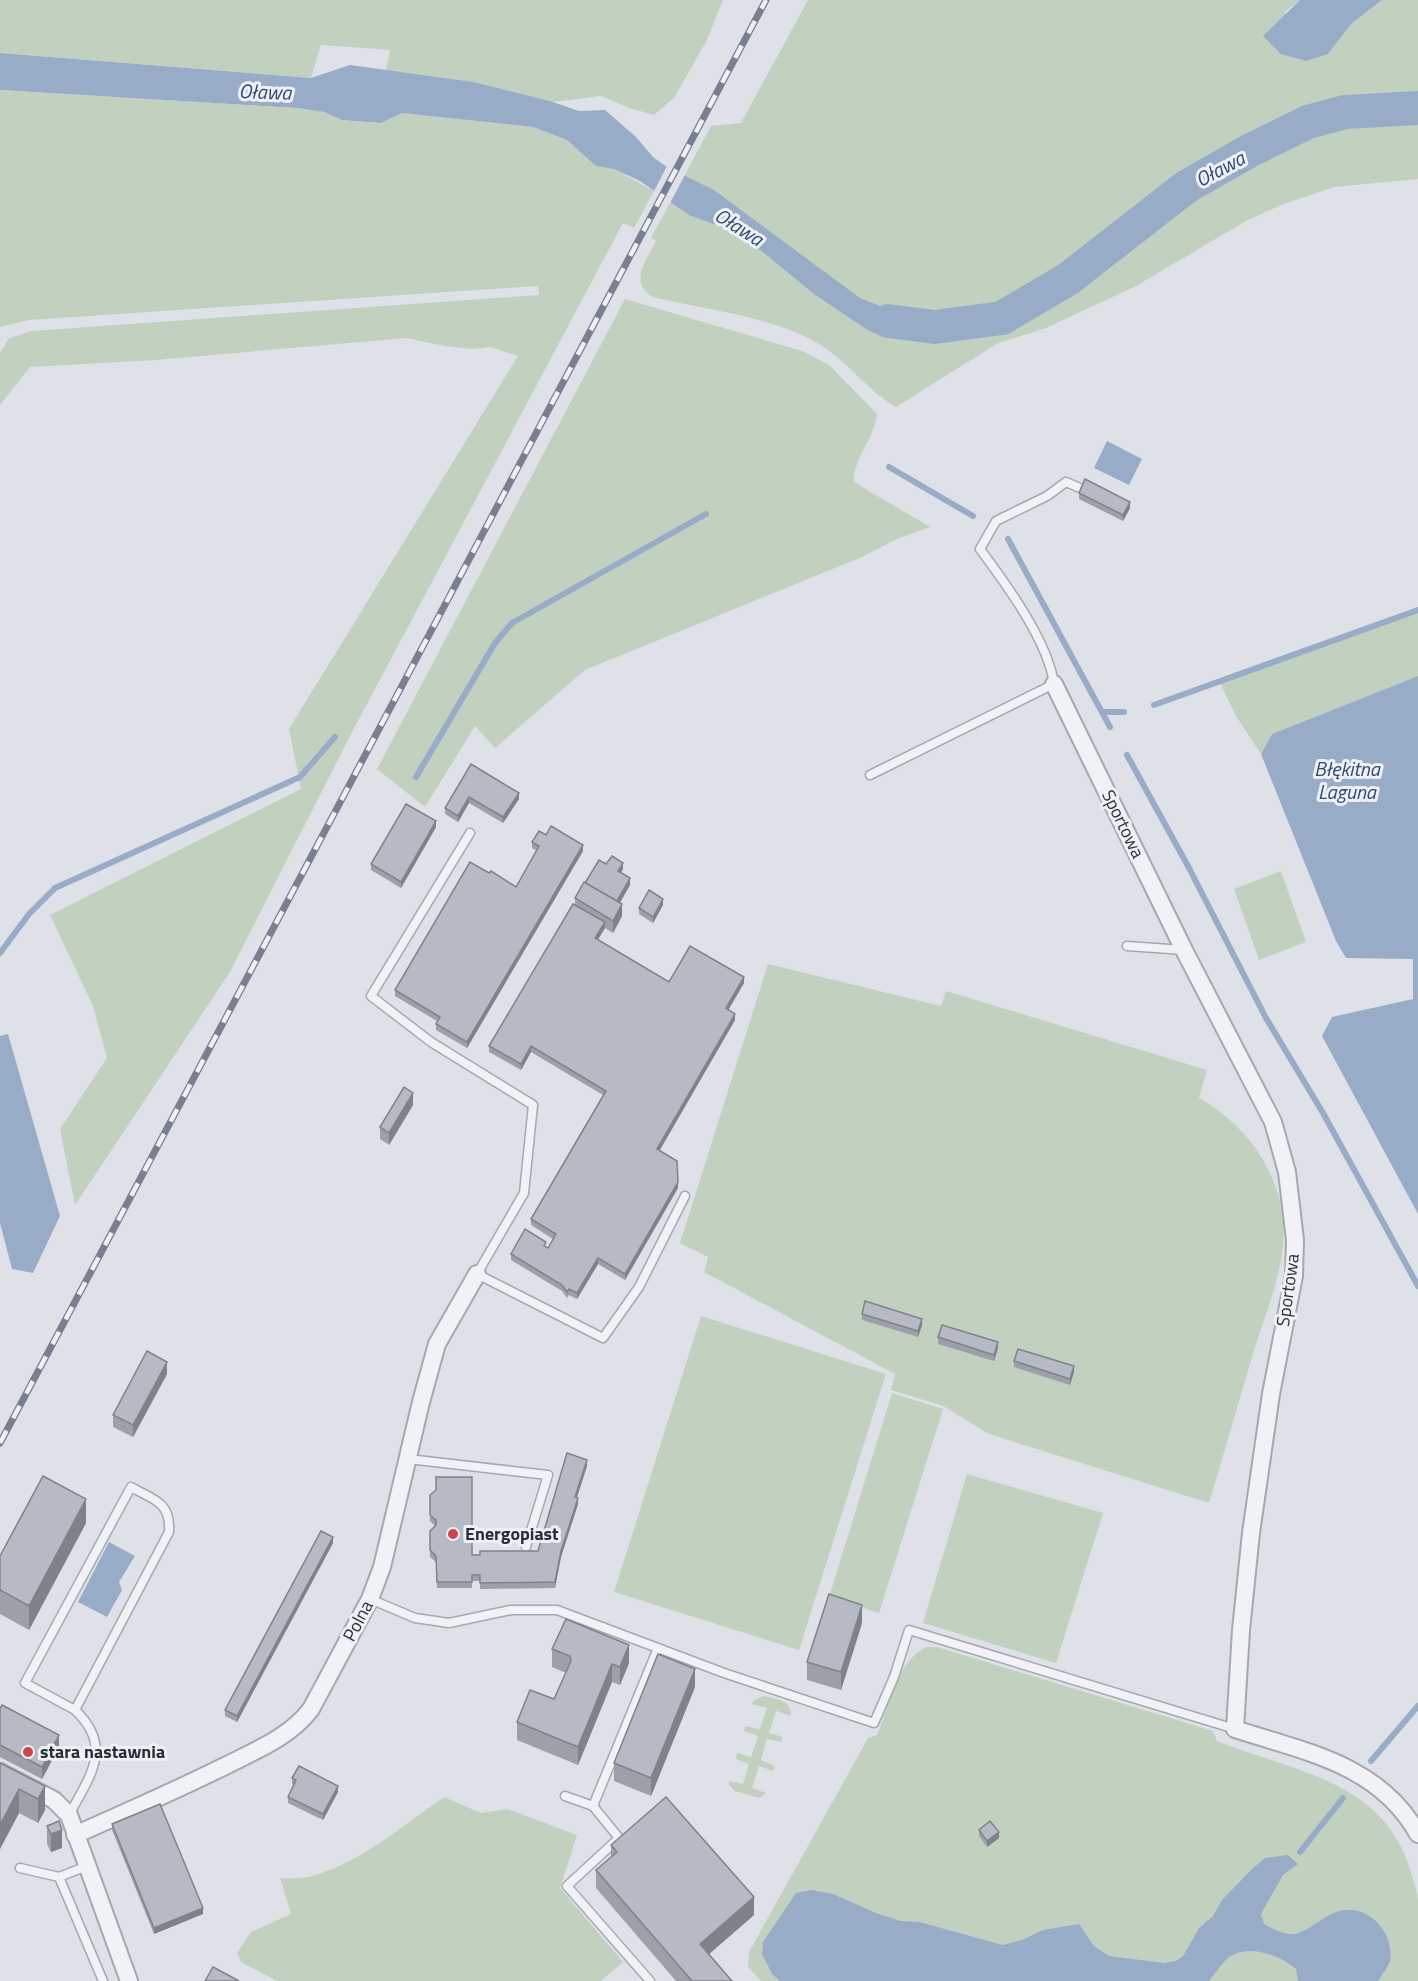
<svg xmlns="http://www.w3.org/2000/svg" width="1418" height="1981" viewBox="0 0 1418 1981" font-family="'Titillium Web',sans-serif">
<rect width="100%" height="100%" fill="#dee1e7"/>
<g fill="#c2d1bf">
<path d="M0,0H723L707,40L674,98L654,115L629,108L601,96L553,102L474,82L386,70L390,50L321,45L311,78L0,53Z"/>
<path d="M808,0H1300L1285,12L1328,54L1351,24L1382,0H1418V179L1334,187L1281,205L1246,221L1136,286L1046,328L998,343L896,407C866,390 847,360 817,343C774,317 702,309 653,297C628,283 646,260 656,241L651,238L711,126L741,123Z"/>
<path d="M0,90L297,108L324,112L342,120L381,123L402,113L533,127L567,140L596,165L614,169L654,191L634,228L623,223L351,734L230,972L75,1205L60,1129L107,1058L93,1006L50,915L301,789L289,729L518,356L490,347L473,349L445,346L406,338L155,360L30,367L0,405V353L9,338L32,331L539,295L538,286L30,320L0,327Z"/>
<path d="M625,299L802,351L829,365L877,414C875,438 853,458 854,482L930,527L897,539L862,557L585,670L495,748L475,726L425,807L377,769Z"/>
<path d="M1418,613V676L1272,734L1261,754L1236,716L1220,683Z"/>
<path d="M1281,871L1306,942L1259,960L1234,889Z"/>
<path d="M768,964L941,1006L946,991L1207,1070L1199,1098C1251,1127 1288,1182 1283,1244C1280,1281 1264,1318 1253,1354C1238,1404 1224,1453 1209,1503L989,1434L943,1406L891,1390L895,1374L704,1272L708,1257L680,1243Z"/>
<path d="M701,1316L886,1374L799,1650L614,1592Z"/>
<path d="M892,1393L943,1409L879,1613L829,1597Z"/>
<path d="M967,1474L1103,1513L1056,1663L923,1623Z"/>
<path d="M927,1647H937L1213,1731L1217,1741C1296,1773 1383,1779 1411,1872C1413,1881 1417,1890 1418,1899C1418,1925 1418,1954 1418,1981H761L748,1967L749,1952L868,1738L877,1735C889,1706 896,1661 927,1647Z"/>
<path d="M764,1696C776,1699 792,1700 791,1716L776,1711L769,1733L783,1737L781,1742L767,1739L761,1760L775,1766L773,1771L759,1766L752,1788L766,1793L760,1798L735,1791L729,1785V1781L743,1784L749,1764L736,1759L737,1753L751,1757L758,1736L744,1731L746,1726L760,1729L767,1708L752,1704L754,1700Z"/>
<path d="M444,1797L481,1813L507,1809L577,1835L560,1888L623,1962L601,1981H277L241,1962L237,1953L251,1932L291,1914L280,1878C289,1878 299,1879 308,1877C358,1865 402,1826 444,1797Z"/>
</g>
<g fill="#99acc7">
<path d="M1300,0H1382L1351,24L1328,54L1306,61L1281,54L1263,36Z"/>
<path d="M0,53L311,78L350,65L474,82L550,101L579,111L605,110L636,137L653,157L667,167L714,190L860,298L902,315L936,317L935,335L888,338L869,331L814,294L753,244L719,226L689,215L640,181L614,169L596,166L567,140L533,127L402,113L381,123L342,120L324,112L297,108L0,90Z"/>
<path d="M1107,441L1142,459L1129,485L1094,468Z"/>
<path d="M1418,676V1214L1322,1036L1332,1017L1413,999V959L1346,958L1336,941L1261,754L1272,734Z"/>
<path d="M8,1034L60,1216L33,1273L12,1269L0,1223V1036Z"/>
<path d="M109,1542L135,1556L119,1582L122,1590L107,1617L78,1602Z"/>
<path d="M1288,1855L1298,1864L1283,1875L1263,1910L1261,1915L1264,1924C1273,1929 1288,1937 1299,1933C1314,1927 1328,1912 1344,1910C1371,1906 1395,1935 1390,1961C1388,1967 1382,1975 1378,1981H1298L1296,1969C1279,1955 1248,1943 1228,1958C1221,1964 1215,1974 1209,1981H780L772,1974L762,1954L763,1942L796,1893L811,1890L833,1894L876,1913L901,1921L919,1922L1003,1945L1022,1940L1043,1930L1079,1924L1094,1946L1109,1956L1164,1963L1176,1961L1183,1956L1199,1928L1213,1916L1222,1900L1252,1869L1265,1858Z"/>
</g>
<path fill="#dee1e7" d="M668,164L686,173L669,205L653,193Z"/>
<g fill="none" stroke-linecap="round" stroke-linejoin="round">
<g stroke="#99acc7" stroke-width="6">
<path d="M889,467L973,516"/>
<path d="M1008,539L1110,727"/>
<path d="M1154,705L1418,610"/>
<path d="M1103,712H1124"/>
<path d="M1127,755L1189,868L1266,1018L1323,1113L1418,1286"/>
<path d="M416,777L495,643L512,623L706,514"/>
<path d="M0,953L29,914L55,888L300,777L335,737"/>
<path d="M1371,1761L1418,1706"/>
<path d="M1300,1852L1343,1798"/>
</g>
<path stroke="#99acc7" stroke-width="34" d="M888,321L935,327L1002,318L1068,279L1186,187L1249,151L1308,122L1345,112L1418,108"/>
<defs>
<g id="lane">
<path d="M870,775L1054,684C1048,641 1006,584 980,549L996,521L1047,496L1066,482L1080,488"/>
<path d="M470,833L371,996L431,1042L533,1105L524,1193L477,1274L603,1338L639,1287L685,1196"/>
<path d="M1127,946L1184,950"/>
<path d="M408,1459L548,1475L526,1547"/>
<path d="M370,1599L415,1618L449,1623L511,1610H557L724,1673L874,1723L894,1677L909,1630L1235,1729"/>
<path d="M565,1796L593,1806L619,1838L567,1886L650,1981"/>
<path d="M593,1806L658,1648"/>
<path d="M69,1815C90,1776 114,1747 75,1710L169,1532C171,1502 154,1500 131,1487L25,1683L75,1710"/>
<path d="M20,1868L59,1877L103,1981"/>
<path d="M59,1877L87,1866"/>
</g>
<g id="street">
<path d="M1054,684L1184,950L1273,1122L1287,1172L1295,1240L1294,1276L1271,1394L1251,1533L1241,1630L1235,1729C1305,1752 1379,1764 1418,1834"/>
<path d="M0,1772L54,1800L69,1815L129,1981"/>
<path d="M75,1835C126,1812 177,1790 227,1765C257,1750 291,1736 311,1709L370,1599L382,1567L421,1402L437,1344L477,1274"/>
</g>
</defs>
<use href="#lane" stroke="#a4a8b1" stroke-width="11"/>
<use href="#street" stroke="#a4a8b1" stroke-width="20"/>
<use href="#lane" stroke="#f0f2f6" stroke-width="8"/>
<use href="#street" stroke="#f0f2f6" stroke-width="16"/>
<defs>
<path id="rail" d="M0,1443L766,0"/>
</defs>
<use href="#rail" stroke="#787f90" stroke-width="7"/>
<use href="#rail" stroke="#edf0f5" stroke-width="4.5" stroke-dasharray="14" stroke-linecap="butt"/>
</g>
<g fill="#9ca0a9">
<path d="M1079,493L1130,508L1123,521L1079,499Z"/>
<path d="M471,764L519,799L503,823L469,803L458,822L445,814V808Z"/>
<path d="M436,827L401,888L371,870V864Z"/>
<path d="M546,835L583,851L467,1048L436,1030V1024L437,1021L395,996V990L489,873L516,887L537,851L532,848V842Z"/>
<path d="M606,864L623,869L621,873L630,885L620,903L622,916L613,933L605,928L598,940L669,982L744,983L728,1010L735,1020L659,1151L678,1188L625,1280L598,1264L577,1299L569,1295L567,1298L562,1291L511,1260V1254L546,1247L548,1248L553,1239L531,1225V1219L603,1095L531,1052L521,1070L489,1052V1046L575,905V898L585,883Z"/>
<path d="M663,905L653,923L639,914V908Z"/>
<path d="M413,1105L389,1145L380,1139V1127Z"/>
<path d="M862,1314L922,1325L918,1337L862,1320Z"/>
<path d="M938,1337L998,1348L994,1361L938,1344Z"/>
<path d="M1014,1361L1074,1372L1070,1385L1014,1367Z"/>
<path d="M167,1374L133,1437L113,1427V1415Z"/>
<path d="M587,1466L577,1497L578,1504L561,1557L555,1588L480,1589V1581H472V1588H437L436,1562L430,1557V1531L435,1526L430,1521V1495L472,1555L538,1551Z"/>
<path d="M86,1523L29,1630L0,1614V1556Z"/>
<path d="M333,1543L237,1722L225,1716V1710Z"/>
<path d="M862,1623L841,1690L807,1680V1662Z"/>
<path d="M552,1649L629,1663L620,1685L612,1682L578,1765L517,1740V1722L554,1699L566,1673L552,1667Z"/>
<path d="M695,1687L651,1796L614,1781V1763Z"/>
<path d="M0,1709L59,1747L42,1779L0,1757Z"/>
<path d="M0,1763L45,1786V1810L38,1823L19,1813L0,1849Z"/>
<path d="M292,1778L338,1792L323,1820L288,1803V1797L294,1785L292,1784Z"/>
<path d="M112,1824L203,1914L154,1934L112,1830Z"/>
<path d="M47,1826L62,1848L51,1852L47,1844Z"/>
<path d="M979,1830L999,1838L987,1847L979,1836Z"/>
<path d="M611,1845L754,1915L709,1954L732,1981H676L596,1888V1870L611,1857Z"/>
</g>
<g fill="#7f8289">
<path d="M1130,502V508L1123,521V515Z"/>
<path d="M519,793V799L503,823V817Z"/>
<path d="M469,797V803L458,822V816Z"/>
<path d="M436,821V827L401,888V882Z"/>
<path d="M583,845V851L467,1048V1042Z"/>
<path d="M623,863V869L618,878V871Z"/>
<path d="M630,878V885L614,912V906Z"/>
<path d="M663,899V905L653,923V917Z"/>
<path d="M622,904V916L613,933V921Z"/>
<path d="M605,922V928L595,944V938Z"/>
<path d="M744,977V983L726,1014V1008Z"/>
<path d="M735,1014V1020L657,1155V1149Z"/>
<path d="M531,1046V1052L521,1070V1064Z"/>
<path d="M413,1093V1105L389,1145V1133Z"/>
<path d="M678,1182V1188L625,1280V1274Z"/>
<path d="M598,1258V1264L577,1299V1293Z"/>
<path d="M922,1319V1325L918,1337V1331Z"/>
<path d="M998,1342V1348L994,1361V1355Z"/>
<path d="M167,1362V1374L133,1437V1425Z"/>
<path d="M1074,1366V1372L1070,1385V1379Z"/>
<path d="M587,1460V1466L575,1503V1497Z"/>
<path d="M578,1498V1504L561,1557L555,1588V1582L561,1551Z"/>
<path d="M86,1499V1523L29,1630V1606Z"/>
<path d="M333,1537V1543L237,1722V1716Z"/>
<path d="M862,1605V1623L841,1690V1672Z"/>
<path d="M629,1645V1663L620,1685V1667Z"/>
<path d="M612,1664V1682L578,1765V1747Z"/>
<path d="M695,1669V1687L651,1796V1778Z"/>
<path d="M59,1735V1747L42,1779V1767Z"/>
<path d="M45,1786V1810L38,1823V1799Z"/>
<path d="M338,1786V1792L323,1820V1814Z"/>
<path d="M19,1789V1813L0,1849V1825Z"/>
<path d="M62,1830V1848L51,1852V1834Z"/>
<path d="M999,1832V1838L987,1847V1841Z"/>
<path d="M754,1897V1915L700,1962V1944Z"/>
<path d="M203,1908V1914L154,1934V1928Z"/>
</g>
<g fill="#b5bac4" stroke="#7f8289" stroke-width="1.5">
<path d="M1085,479L1130,502L1123,515L1079,493Z"/>
<path d="M471,764L519,793L503,817L469,797L458,816L445,808Z"/>
<path d="M406,804L436,821L401,882L371,864Z"/>
<path d="M551,826L583,845L467,1042L436,1024L440,1017L395,990L470,862L489,873L491,871L516,887L539,846L532,842L539,831L546,835Z"/>
<path d="M612,856L623,863L618,871L630,878L617,901L585,883L599,860L606,864Z"/>
<path d="M584,882L622,904L613,921L575,898Z"/>
<path d="M649,890L663,899L653,917L639,908Z"/>
<path d="M573,904L605,922L595,938L669,982L690,946L744,977L726,1008L735,1014L657,1149L677,1161L678,1182L625,1274L598,1258L577,1293L569,1289L567,1292L562,1285L511,1254L525,1229L546,1242L544,1246L548,1248L556,1234L531,1219L606,1091L531,1046L521,1064L489,1046Z"/>
<path d="M404,1087L413,1093L389,1133L380,1127Z"/>
<path d="M865,1301L922,1319L918,1331L862,1314Z"/>
<path d="M942,1325L998,1342L994,1355L938,1337Z"/>
<path d="M1018,1349L1074,1366L1070,1379L1014,1361Z"/>
<path d="M147,1351L167,1362L133,1425L113,1415Z"/>
<path d="M567,1453L587,1460L575,1497L578,1498L561,1551L555,1582L480,1583V1575H472V1582H437L436,1556L430,1550V1531L436,1525V1520L430,1515V1495L436,1490V1477H472V1555H480V1551H538Z"/>
<path d="M43,1476L86,1499L29,1606L0,1590V1556Z"/>
<path d="M321,1531L333,1537L237,1716L225,1710Z"/>
<path d="M829,1594L862,1605L841,1672L807,1662Z"/>
<path d="M566,1619L629,1645L620,1667L612,1664L578,1747L517,1722L530,1690L554,1699L571,1661L570,1656L552,1649Z"/>
<path d="M658,1654L695,1669L651,1778L614,1763Z"/>
<path d="M2,1705L59,1735L42,1767L0,1745V1709Z"/>
<path d="M0,1763L45,1786L38,1799L19,1789L0,1825Z"/>
<path d="M299,1766L338,1786L323,1814L288,1797L296,1780L292,1778Z"/>
<path d="M666,1797L754,1897L700,1944L732,1981H692L596,1870L617,1852L611,1845Z"/>
<path d="M160,1804L203,1908L154,1928L112,1824Z"/>
<path d="M59,1821L62,1830L51,1834L47,1826Z"/>
<path d="M990,1821L999,1832L987,1841L979,1830Z"/>
<path d="M213,1967L239,1981H205Z"/>
</g>
<g fill="#ca454f" stroke="#edf0f5" stroke-width="2">
<circle cx="453" cy="1534" r="6"/>
<circle cx="28" cy="1752" r="6"/>
</g>
<g text-anchor="middle" stroke-width="6" stroke-linejoin="round" paint-order="stroke">
<g font-size="18" fill="#282e3e" stroke="#edf0f5">
<text transform="translate(1123 824) rotate(64)" y="6">Sportowa</text>
<text transform="translate(1288 1290) rotate(-82)" y="6">Sportowa</text>
<text transform="translate(358 1621) rotate(-62)" y="6">Polna</text>
</g>
<g font-size="18" font-weight="bold" fill="#282e3e" stroke="#edf0f5" text-anchor="start">
<text x="465" y="1540">Energopiast</text>
<text x="40" y="1758">stara nastawnia</text>
</g>
<g font-size="20" font-style="italic" fill="#334a70" stroke="#edf0f5">
<text transform="translate(265 92) rotate(2)" y="7">Oława</text>
<text transform="translate(1220 169) rotate(-28)" y="7">Oława</text>
<text transform="translate(739 227) rotate(32)" y="7">Oława</text>
<text x="1347" y="776">Błękitna<tspan x="1347" dy="23">Laguna</tspan></text>
</g>
</g>
</svg>
